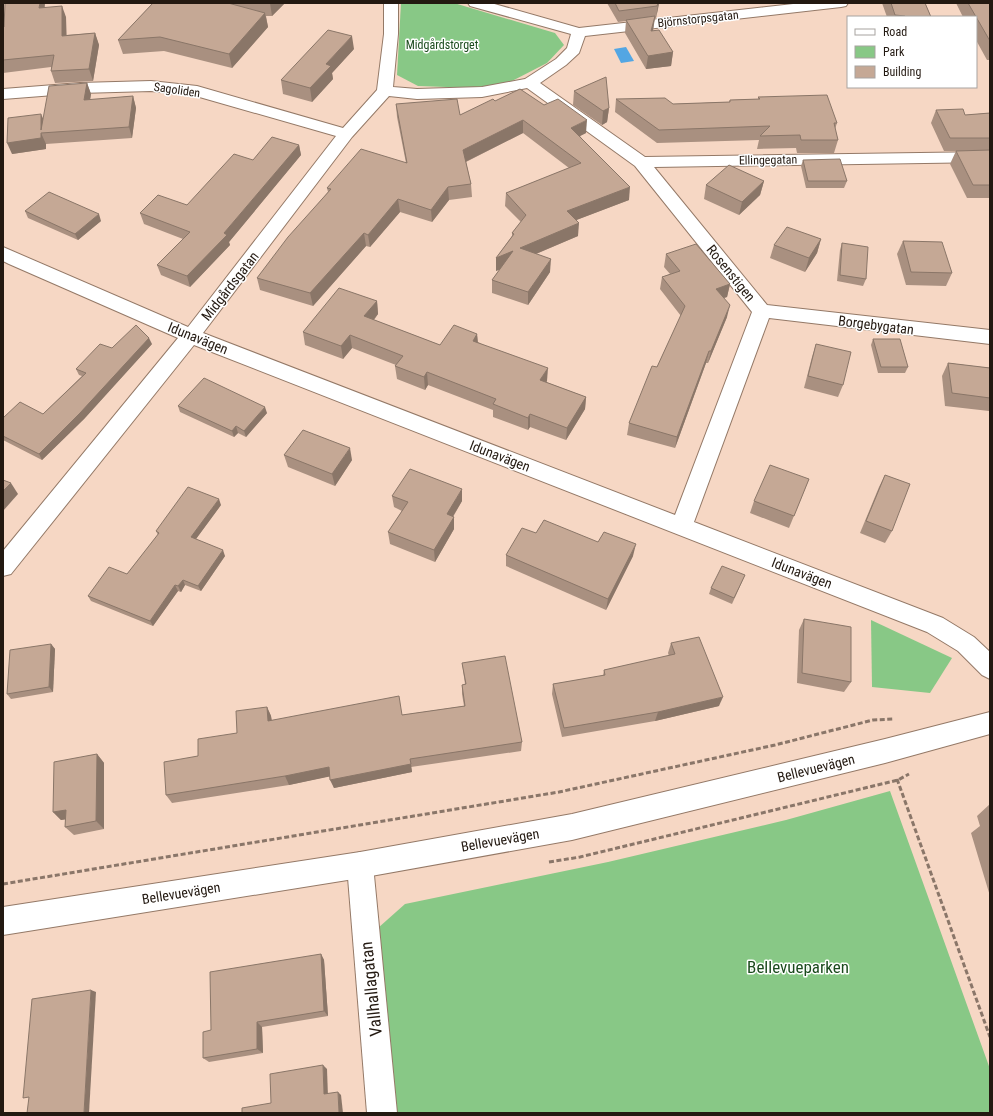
<svg xmlns="http://www.w3.org/2000/svg" width="993" height="1116" viewBox="0 0 993 1116" font-family="'Roboto Condensed',sans-serif">
<rect width="100%" height="100%" fill="#f6d7c4"/>
<g fill="#88c886">
<path d="M401,3H454L555,33L564,45L547,63L512,81L475,88L418,86L397,75Z"/>
<path d="M871,620L952,658L930,693L872,687Z"/>
<path d="M890,791L990,1069V1113H393L378,928L405,904L608,862L786,820Z"/>
</g>
<path fill="#53a6e3" d="M626,47L634,61L621,63L614,49Z"/>
<g fill="none" stroke-linecap="round" stroke-linejoin="round">
<defs>
<g id="minor">
<path d="M384,3H398V34L393,87L417,89L482,87L525,79L556,59L567,48L571,34L470,6L468,3H491L579,28L802,3H848L846,6L841,7L585,36L579,53L566,65L540,83L645,157L990,152V162L654,167L767,305L990,330V344L769,318L694,522L943,618L974,637L990,652V679L982,675L958,651L927,632L194,345L11,574L3,576V551L178,338L9,264L3,261V247L188,327L336,136L196,96L151,91L80,93L3,99V89L80,83L151,81L197,86L343,128L377,90L384,34ZM527,88L635,166L752,312L675,515L203,333L352,137L389,96L417,99L482,97Z"/>
<path d="M360,852L369,856L373,865L397,1113H367L347,865L351,856Z"/>
</g>
<path id="tertiary" d="M990,712V734L885,763L572,840L360,878L3,935V907L360,852L572,814L885,739Z"/>
</defs>
<use href="#minor" stroke="#947967" stroke-width="2"/>
<use href="#tertiary" stroke="#947967" stroke-width="2"/>
<g stroke="#8a7669" stroke-width="3" stroke-dasharray="5 2.5" stroke-linecap="butt">
<path d="M897,779L990,1037"/>
<path d="M549,862L580,857L898,780L909,774"/>
<path d="M3,884L559,792L775,745L873,720L893,719"/>
</g>
<use href="#minor" fill="#fff" fill-rule="evenodd"/>
<use href="#tertiary" fill="#fff" fill-rule="evenodd"/>
</g>
<g fill="#a99080">
<path d="M153,3H285L272,16H266L268,27L232,68L164,51L123,54L118,40Z"/>
<path d="M607,3H659L656,18H655L653,31L673,52L671,66L646,69L625,33L626,21L618,22Z"/>
<path d="M882,3H925L931,17H887Z"/>
<path d="M956,3H990V60H987L976,40V17H963Z"/>
<path d="M45,8L66,17V35L95,33L99,45L93,81L55,83L51,71V67L3,73V27Z"/>
<path d="M354,49L332,73L333,79L312,102L283,94L281,80Z"/>
<path d="M87,83L91,94L90,100L133,96L136,108L132,138L46,144V149L12,154L43,119Z"/>
<path d="M574,91L609,108L607,122L602,125L573,105Z"/>
<path d="M758,97L837,123L835,129L838,140L834,153H797L796,148L757,149L759,140L657,143L615,112L616,99L673,104L729,102L730,100L758,99Z"/>
<path d="M495,101L544,105L586,133L580,136L629,200L576,220L578,236L536,254L550,272L528,305L492,293V280L500,269L496,271V258L512,236V233L521,222L505,206L506,193L569,168L523,133L466,162L471,184L472,197L449,200L432,222L400,212L370,247L366,246L313,306L260,290L257,278L328,192L327,188L406,163L397,117L396,104L460,115Z"/>
<path d="M936,110L965,115L990,113V198H967L950,164L956,151H944L931,123Z"/>
<path d="M299,145L301,155L229,242L230,245L190,287L161,275L157,265L183,239L144,224L140,213L187,205L253,160Z"/>
<path d="M803,160L847,181L844,188H806L801,166Z"/>
<path d="M764,181L760,195L739,215L704,199L706,185Z"/>
<path d="M25,211L101,221L78,240L28,218Z"/>
<path d="M821,239L817,253L805,272L770,258L774,245Z"/>
<path d="M903,241L952,273L946,286L906,285L897,254Z"/>
<path d="M842,243L866,279L863,286L837,281L840,250Z"/>
<path d="M666,254L730,284L727,297L724,298L727,317L708,363H706L675,448L627,435L629,423L657,367L681,316L660,289L662,277L670,274L664,267Z"/>
<path d="M377,301L378,314L374,320L440,345L477,334L478,342L547,381L546,382L586,397L585,409L566,440L530,427L528,430L493,417V410L428,385L425,390L397,379L395,366L396,365L352,348L343,359L305,345L303,332Z"/>
<path d="M873,339L908,367L905,373H878L871,345Z"/>
<path d="M152,344L84,419L42,460L3,440V418L43,414L82,376L79,375L76,369L112,348Z"/>
<path d="M816,344L843,385L838,397L804,388L812,357Z"/>
<path d="M948,363L990,368V409L989,411L945,406L942,376Z"/>
<path d="M178,406L267,413L246,437L238,433L234,437L180,412Z"/>
<path d="M284,455L352,460L335,486L288,467Z"/>
<path d="M885,475L892,531L885,543L860,533L879,487Z"/>
<path d="M809,479L789,528L750,513L754,501Z"/>
<path d="M392,496L462,501L453,517L454,529L435,562L390,544L388,532L402,511L394,507Z"/>
<path d="M221,505L196,539L225,556L201,591L185,585L181,592L178,591L153,626L91,601L88,596L127,574L158,535L156,531Z"/>
<path d="M536,533L633,556L606,610L506,566V555Z"/>
<path d="M745,575L732,604L709,594L711,588Z"/>
<path d="M804,619L851,682L844,692L797,683L799,630Z"/>
<path d="M671,643L719,706L655,721L562,737L552,694L553,684L603,676L604,670L669,656L668,653Z"/>
<path d="M51,644L55,649L53,692L11,699L7,694Z"/>
<path d="M462,663L522,742L521,751L411,767L412,772L334,788L330,776L289,785L172,803L166,795L198,756L237,733L267,707L271,716L272,720L402,715L464,706L462,694V685L465,684Z"/>
<path d="M97,754L104,763V829L74,835L65,827L66,819L61,820L53,812Z"/>
<path d="M990,804V896L971,833L980,826L977,816Z"/>
<path d="M321,954L324,960L328,1016L262,1027L263,1053L209,1062L203,1058L211,1030Z"/>
</g>
<g fill="#8a7668">
<path d="M40,3H45L44,20L39,8Z"/>
<path d="M270,3H285L272,16Z"/>
<path d="M658,3H659L658,9L656,18Z"/>
<path d="M62,6L66,17L67,48L62,36Z"/>
<path d="M265,13L268,27L232,68L229,54Z"/>
<path d="M655,16L653,30L650,44L651,31Z"/>
<path d="M95,33L99,45L93,81L89,69Z"/>
<path d="M352,36L354,49L332,73L333,79L312,102L310,88L326,64Z"/>
<path d="M673,52L671,66L646,69L648,56Z"/>
<path d="M87,83L91,94L88,111L84,100Z"/>
<path d="M133,96L136,108L132,138L129,127Z"/>
<path d="M609,108L607,122L602,125L603,111Z"/>
<path d="M41,114L46,125L41,130Z"/>
<path d="M523,120V133L463,163V150Z"/>
<path d="M587,120L586,133L570,141L571,128Z"/>
<path d="M41,133L46,144V149L12,154L7,143Z"/>
<path d="M299,145L301,155L229,242L230,245L190,287L187,276L224,233Z"/>
<path d="M764,181L760,195L739,215L742,202Z"/>
<path d="M448,187L449,200L432,222L431,210Z"/>
<path d="M630,187L629,200L566,224L567,211Z"/>
<path d="M398,199L400,212L370,247L368,235Z"/>
<path d="M99,214L101,221L78,240L75,234Z"/>
<path d="M579,223L578,236L519,261L520,248Z"/>
<path d="M364,233L366,246L313,306L310,293Z"/>
<path d="M821,239L817,253L805,272L809,258Z"/>
<path d="M513,251V264L496,271V258Z"/>
<path d="M551,259L550,272L528,305V292Z"/>
<path d="M730,284L727,297L713,301L716,289Z"/>
<path d="M377,301L378,314L366,329L364,316Z"/>
<path d="M730,305L727,317L708,363L711,351Z"/>
<path d="M477,334L478,347L473,341Z"/>
<path d="M350,335L352,348L343,359L341,346Z"/>
<path d="M149,338L152,344L84,419L42,460L39,454Z"/>
<path d="M709,351L706,363L675,448L677,437Z"/>
<path d="M548,368L547,381L540,392V380Z"/>
<path d="M427,372L428,385L425,390L424,377Z"/>
<path d="M586,397L585,409L566,440L567,428Z"/>
<path d="M265,407L267,413L246,437L244,431Z"/>
<path d="M530,414V427L528,430V418Z"/>
<path d="M236,426L238,433L234,437L232,431Z"/>
<path d="M350,448L352,460L335,486L332,474Z"/>
<path d="M11,483L18,494L3,511V491Z"/>
<path d="M462,489V501L447,526V514Z"/>
<path d="M219,499L221,505L193,543L191,537Z"/>
<path d="M454,517V529L435,562L434,550Z"/>
<path d="M636,544L633,556L606,610L608,599Z"/>
<path d="M223,550L225,556L201,591L198,586Z"/>
<path d="M183,580L185,585L181,592L178,586Z"/>
<path d="M175,585L178,591L153,626L150,621Z"/>
<path d="M51,644L55,649L53,692L49,687Z"/>
<path d="M723,697L719,706L655,721L658,712Z"/>
<path d="M267,707L271,716L272,730L268,721Z"/>
<path d="M97,754L104,763V829L96,821Z"/>
<path d="M411,764L412,772L334,788L330,780Z"/>
<path d="M329,767L332,776L289,785L285,776Z"/>
<path d="M66,810L74,818L61,820L53,812Z"/>
<path d="M321,954L324,960L328,1016L324,1011Z"/>
<path d="M91,990L96,992L89,1113H84Z"/>
<path d="M257,1022L262,1027L263,1053L257,1049Z"/>
<path d="M323,1065L327,1069L328,1097L324,1094Z"/>
<path d="M338,1092L341,1095L343,1113H339Z"/>
</g>
<g fill="#c5a895" stroke="#8a7668">
<path d="M5,3H40L39,8L62,6V36L95,33L89,69L51,71L54,55L3,60V27H4Z"/>
<path d="M153,3H239H228L265,13L229,54L160,37L118,40Z"/>
<path d="M615,3H658L657,6L619,11Z"/>
<path d="M891,3H925L931,17H905V16L895,15Z"/>
<path d="M968,3H990V41Z"/>
<path d="M655,16L651,31L659,30L673,52L648,56L626,20Z"/>
<path d="M328,30L352,36L326,64L331,66L310,88L281,80Z"/>
<path d="M606,77L609,108L603,111L574,91Z"/>
<path d="M87,83L84,100L133,96L129,127L41,133V138L7,143L8,118L41,114V130L49,86Z"/>
<path d="M520,89L544,105L558,99L587,120L571,128L630,187L567,211L579,223L520,248L551,259L528,292L492,280L513,251L496,258L514,234L512,233L526,215L506,193L581,163L523,120L463,150L471,184L448,187L431,210L398,199L368,235L364,233L310,293L257,278L288,237L331,189L327,188L361,149L407,163L396,104L457,99L460,115L493,99L495,101Z"/>
<path d="M827,95L837,123H834L838,140H801L800,135L760,136L770,126L659,130L616,99L665,98L673,104L730,102V100L760,99L758,97Z"/>
<path d="M963,109L965,115L990,113V138H950L936,110Z"/>
<path d="M272,137L299,145L224,233L227,235L187,276L157,265L190,232L140,213L158,195L187,205L234,154L253,160Z"/>
<path d="M990,150V185H973L956,151Z"/>
<path d="M840,159L847,181H808L803,160Z"/>
<path d="M729,165L764,181L742,202L706,185Z"/>
<path d="M49,192L99,214L75,234L25,211Z"/>
<path d="M787,227L821,239L809,258L774,245Z"/>
<path d="M903,241L942,242L952,273L911,272Z"/>
<path d="M842,243L868,247L866,279L840,275Z"/>
<path d="M696,244L730,284L716,289L730,305L711,351H709L677,437L629,423L652,366L657,367L685,306L662,277L680,271L666,254Z"/>
<path d="M339,288L377,301L364,316L440,345L454,325L477,334L473,341L548,368L540,380L586,397L567,428L530,414L528,418L493,404L496,399L427,372L424,377L395,366L403,356L350,335L341,346L303,332Z"/>
<path d="M136,325L149,338L80,413L39,454L3,436V418L20,402L43,414L86,373L76,369L100,344L112,348Z"/>
<path d="M873,339H900L908,367H881Z"/>
<path d="M816,344L851,352L843,385L808,376Z"/>
<path d="M948,363L990,368V398L952,393Z"/>
<path d="M204,378L265,407L244,431L236,426L232,431L178,406Z"/>
<path d="M303,430L350,448L332,474L284,455Z"/>
<path d="M770,465L809,479L794,516L754,501Z"/>
<path d="M410,469L462,489L447,514L454,517L434,550L388,532L408,502L392,496Z"/>
<path d="M885,475L910,484L892,531L866,521Z"/>
<path d="M3,480L11,483L3,491Z"/>
<path d="M188,487L219,499L191,537L223,550L198,586L183,580L178,586L175,585L150,621L88,596L109,567L127,574L159,533L156,531Z"/>
<path d="M544,520L598,542L604,532L636,544L608,599L506,555L522,528L536,533Z"/>
<path d="M722,566L745,575L734,598L711,588Z"/>
<path d="M804,619L851,627V682L802,673Z"/>
<path d="M699,637L723,697L658,712L564,728L553,684L605,675L604,670L675,654L671,643Z"/>
<path d="M51,644L49,687L7,694L10,650Z"/>
<path d="M505,656L522,742L410,759L411,764L330,780L329,767L285,776L166,795L164,762L198,756V739L237,733L236,711L267,707L268,721L399,696L402,715L465,706L462,685L466,684L462,663Z"/>
<path d="M97,754L96,821L65,827L66,810L53,812L54,762Z"/>
<path d="M321,954L324,1011L257,1022V1049L203,1058V1032L211,1030L210,972Z"/>
<path d="M91,990L84,1113H27L29,1097L23,1098L32,999Z"/>
<path d="M323,1065L324,1094L338,1092L339,1113H242V1108L271,1103L270,1074Z"/>
</g>
<g text-anchor="middle" stroke-width="3" stroke-linejoin="round" paint-order="stroke">
<g font-size="12" fill="#231911" stroke="#fff">
<text transform="translate(698 19) rotate(-6)" y="4">Björnstorpsgatan</text>
<text transform="translate(177 90) rotate(8)" y="4">Sagoliden</text>
<text transform="translate(768 160) rotate(-1)" y="4">Ellingegatan</text>
</g>
<g font-size="12" fill="#1a4a1c" stroke="#fff">
<text x="442" y="49">Midgårdstorget</text>
</g>
<g font-size="14" fill="#231911" stroke="#fff">
<text transform="translate(731 273) rotate(51)" y="5">Rosenstigen</text>
<text transform="translate(230 286) rotate(-52)" y="5">Midgårdsgatan</text>
<text transform="translate(876 325) rotate(7)" y="5">Borgebygatan</text>
<text transform="translate(198 338) rotate(22)" y="5">Idunavägen</text>
<text transform="translate(500 456) rotate(21)" y="5">Idunavägen</text>
<text transform="translate(802 573) rotate(21)" y="5">Idunavägen</text>
<text transform="translate(816 768) rotate(-14)" y="5">Bellevuevägen</text>
<text transform="translate(500 840) rotate(-10)" y="5">Bellevuevägen</text>
<text transform="translate(181 893) rotate(-9)" y="5">Bellevuevägen</text>
</g>
<g font-size="17" fill="#1a4a1c" stroke="#fff">
<text x="798" y="973">Bellevueparken</text>
</g>
<g font-size="17" fill="#231911" stroke="#fff">
<text transform="translate(371 989) rotate(-96)" y="6">Vallhallagatan</text>
</g>
</g>
<rect width="993" height="1116" fill="none" stroke="#231911" stroke-width="8"/>
<rect x="847" y="16" width="130" height="72" fill="#ffffff" stroke="#a7a3a0"/>
<rect x="855" y="29" width="20" height="6" fill="#ffffff" stroke="#a7a3a0"/>
<text x="883" y="36" font-size="12" fill="#231911">Road</text>
<rect x="855" y="46" width="20" height="12" fill="#88c886" stroke="#a7a3a0"/>
<text x="883" y="56" font-size="12" fill="#231911">Park</text>
<rect x="855" y="66" width="20" height="12" fill="#c5a895" stroke="#a7a3a0"/>
<text x="883" y="76" font-size="12" fill="#231911">Building</text>
</svg>
